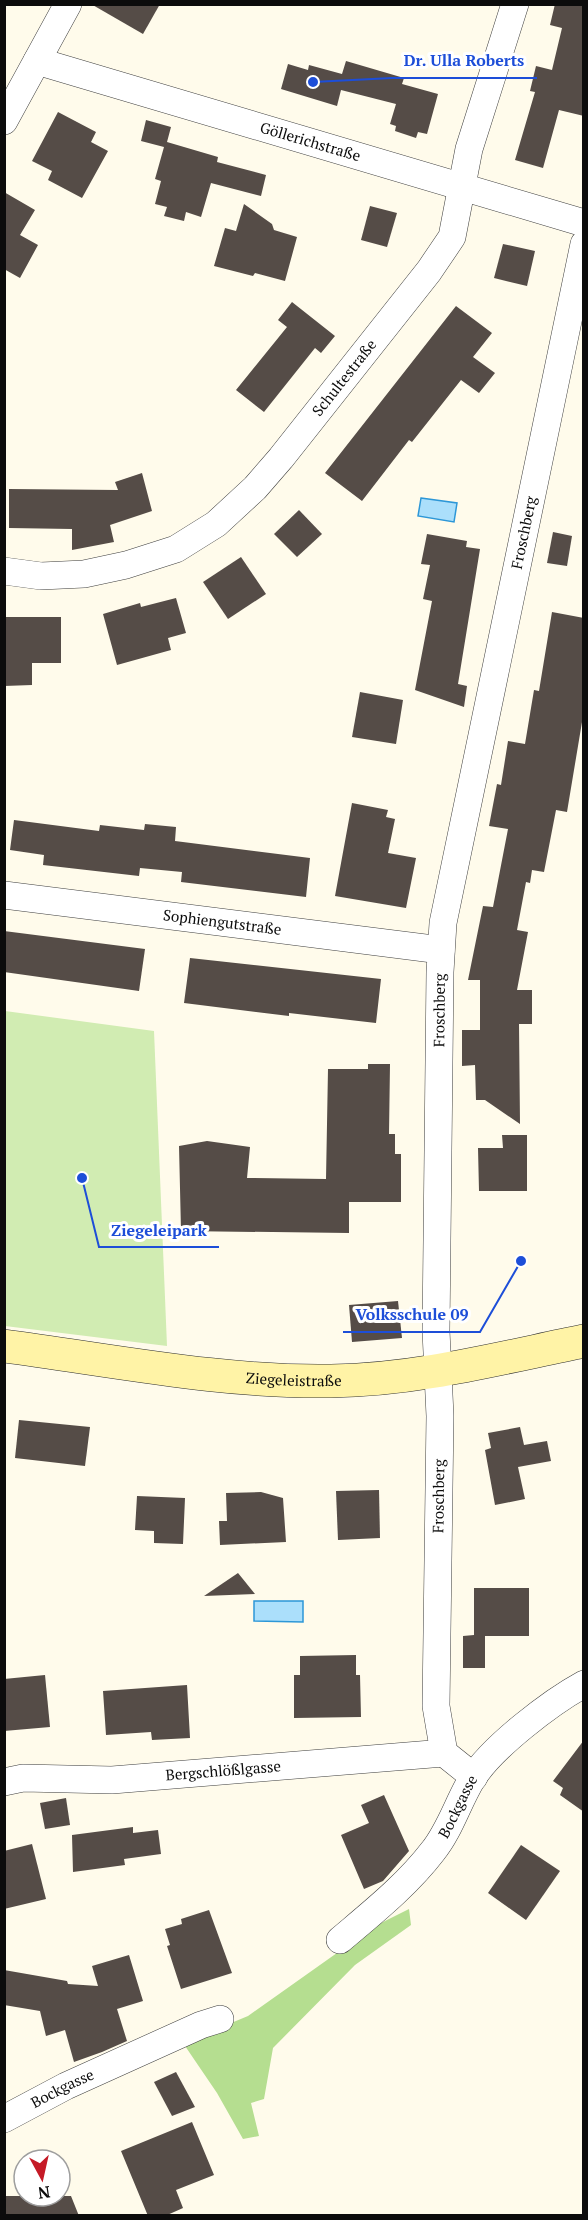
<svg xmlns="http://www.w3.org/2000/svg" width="588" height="2220" viewBox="0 0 588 2220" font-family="'PT Serif',serif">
<rect width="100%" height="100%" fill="#fffbeb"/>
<path fill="#d1ecb2" d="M5,1011L154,1031L167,1346L5,1326Z"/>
<path fill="#b5de90" d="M409,1909L411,1925L355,1965L273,2048L264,2099L251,2103L259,2136L243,2139L217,2093L183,2043L248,2016L375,1926Z"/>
<g fill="#abdffb" stroke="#2d97d7" stroke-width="1.5">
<path d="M421,498L457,503L454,522L418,516Z"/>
<path d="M254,1601H303V1622L254,1621Z"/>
</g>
<g fill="#554c47">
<path d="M91,4H160L143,34Z"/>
<path d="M555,4H584V116L559,110L543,168L515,160L535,92L530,91L536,66L552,70L562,28L550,25Z"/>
<path d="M346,61L404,78L402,84L438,94L427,134L418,132L416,138L395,131L396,126L390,124L396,104L341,90L337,106L281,89L288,64L308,70L309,65L342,74Z"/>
<path d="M58,112L96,132L91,142L108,151L82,198L48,180L52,171L32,161Z"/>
<path d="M146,120L171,127L167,142L218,157L217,162L266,175L261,196L211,183L201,217L186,212L184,221L164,216L167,207L155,204L161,181L155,179L164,147L141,141Z"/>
<path d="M4,192L35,210L20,235L38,245L20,278L4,269Z"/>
<path d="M244,204L272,224L274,230L297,237L285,281L255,273L253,276L214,266L225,228L236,231Z"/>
<path d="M370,206L397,213L387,247L361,240Z"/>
<path d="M503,244L535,251L527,286L494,278Z"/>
<path d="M292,302L335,336L321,353L315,348L264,412L236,390L287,327L278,320Z"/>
<path d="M456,306L492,333L473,357L495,373L479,393L461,380L412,442L409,440L362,501L325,473Z"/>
<path d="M142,473L152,511L110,525L114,542L72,550V529L9,528V489L118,490L115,482Z"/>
<path d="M299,510L322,534L297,557L274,534Z"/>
<path d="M553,532L572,536L567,566L547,563Z"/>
<path d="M427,534L467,541L466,547L480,549L458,684L467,686L464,707L415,690L432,601L423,599L430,565L421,564Z"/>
<path d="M241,557L266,594L228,619L203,582Z"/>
<path d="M176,598L186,633L168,638L171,650L117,665L103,614L140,603L141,607Z"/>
<path d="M552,612L584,618V710L567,812L556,810L544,872L532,870L530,883L526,882L517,930L528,932L517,990H532V1024H519L520,1124L485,1100H476L475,1065L462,1066V1030H480V980H468L483,906L493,907L508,829L489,826L497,784L501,785L508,741L525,744L534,690L539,691Z"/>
<path d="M4,617H61V663H32V685L4,686Z"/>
<path d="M360,692L403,700L396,744L352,737Z"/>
<path d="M352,803L388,810L386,817L395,819L388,853L416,858L406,908L335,896Z"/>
<path d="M14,820L99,831L100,825L144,830L145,824L176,827L175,841L310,858L306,897L181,882L182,872L140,868L139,876L43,865L44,855L10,850Z"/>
<path d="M4,931L145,949L139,991L4,972Z"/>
<path d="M190,958L381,979L376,1023L289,1013V1016L184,1003Z"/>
<path d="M368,1064H390L389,1134H395V1154H401V1202H349V1233L181,1231L179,1146L207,1141L250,1147L247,1178L326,1179L328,1069H368Z"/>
<path d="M502,1135H527V1191H479L478,1148H503Z"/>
<path d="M398,1301L402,1338L352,1342L349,1305Z"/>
<path d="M19,1420L90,1427L85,1466L15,1458Z"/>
<path d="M520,1427L524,1445L547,1441L551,1461L518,1467L525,1499L495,1505L485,1450L491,1448L488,1433Z"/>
<path d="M379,1490L380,1538L338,1540L336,1491Z"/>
<path d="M261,1492L283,1498L286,1542L220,1545L219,1521H227L226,1493Z"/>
<path d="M137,1496L185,1498L183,1544L154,1543V1531L135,1530Z"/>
<path d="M238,1573L255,1594L204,1596Z"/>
<path d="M474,1588H529V1636H485V1668H463V1636L474,1635Z"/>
<path d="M356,1655V1675H360L361,1717L294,1718V1675H300V1656Z"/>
<path d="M45,1675L50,1727L4,1731V1679Z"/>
<path d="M187,1685L190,1738L152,1740L151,1732L106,1735L103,1691Z"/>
<path d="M584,1740V1812L560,1795L563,1788L553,1781Z"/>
<path d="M384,1795L409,1851L383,1881L364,1889L341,1835L369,1823L361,1805Z"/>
<path d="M66,1798L70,1825L45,1829L40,1803Z"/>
<path d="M133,1827V1833L158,1830L161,1854L124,1859L125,1865L73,1872L72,1835Z"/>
<path d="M32,1844L46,1899L4,1909V1851Z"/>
<path d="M521,1845L560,1871L526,1920L488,1893Z"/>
<path d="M209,1910L232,1973L181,1989L167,1946L170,1945L165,1929L182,1924L181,1919Z"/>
<path d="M129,1955L143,2001L117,2009L127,2041L102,2052L74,2062L65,2030L46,2036L40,2011L4,2005V1970L67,1981L68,1984L98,1986L92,1966Z"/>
<path d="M176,2072L195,2107L172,2116L154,2082Z"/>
<path d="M192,2122L214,2175L176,2190L183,2208L165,2216H148L121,2151Z"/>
<path d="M4,2196H71L79,2216H4Z"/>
</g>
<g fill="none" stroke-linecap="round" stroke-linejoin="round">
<defs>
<g id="street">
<path id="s1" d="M37,61L584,223"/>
<path d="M4,121L68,4"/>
<path id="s2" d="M4,571L41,576L84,574L126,565L176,549L216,524L255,488L281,458L429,271L452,237L469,149L515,4"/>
<path id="s3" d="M4,895L441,950"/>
<path id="s4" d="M474,1777L444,1753L436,1706L440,1416L436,1331L440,972L443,923L584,244"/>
<path id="s5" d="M4,1782L23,1778L112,1780L444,1753"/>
<path id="s6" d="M340,1940C373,1912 407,1885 433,1851C450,1830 458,1802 472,1779C492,1747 551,1702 584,1684"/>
<path id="s7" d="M4,2119L66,2086L201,2025L220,2019"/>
</g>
<g id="secondary">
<path id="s8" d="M4,1346C111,1360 224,1383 331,1381C417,1380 500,1358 584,1341"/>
</g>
</defs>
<use href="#street" stroke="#3f3f3f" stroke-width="28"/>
<use href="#secondary" stroke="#2e2e2e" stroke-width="34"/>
<use href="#street" stroke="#fff" stroke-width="27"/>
<use href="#secondary" stroke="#fff3a6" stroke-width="33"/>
</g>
<g text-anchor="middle" stroke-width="6" stroke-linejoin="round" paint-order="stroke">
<g font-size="15" fill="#0c0c0c" stroke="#fff">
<text dy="5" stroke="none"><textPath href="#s1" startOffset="285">Göllerichstraße</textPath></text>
<text dy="5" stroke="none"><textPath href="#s2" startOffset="418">Schultestraße</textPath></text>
<text dy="5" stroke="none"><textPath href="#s4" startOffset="1268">Froschberg</textPath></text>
<text dy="5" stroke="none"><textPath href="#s3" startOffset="220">Sophiengutstraße</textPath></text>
<text dy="5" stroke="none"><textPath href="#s4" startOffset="782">Froschberg</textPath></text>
<text dy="5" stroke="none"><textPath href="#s8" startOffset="292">Ziegeleistraße</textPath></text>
<text dy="5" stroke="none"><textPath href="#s4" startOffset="296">Froschberg</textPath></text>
<text dy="5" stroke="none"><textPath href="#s5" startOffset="220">Bergschlößlgasse</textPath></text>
<text dy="5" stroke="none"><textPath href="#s6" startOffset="180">Bockgasse</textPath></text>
<text dy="5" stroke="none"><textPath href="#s7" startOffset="66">Bockgasse</textPath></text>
</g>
</g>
<path fill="none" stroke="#1d4ed8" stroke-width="2" d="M313 82L392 78H537M82 1178L99 1247H219M521 1261L480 1332H343"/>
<g fill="#1d4ed8" stroke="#fff" stroke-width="2">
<circle cx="313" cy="82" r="6"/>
<circle cx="82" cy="1178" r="6"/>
<circle cx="521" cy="1261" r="6"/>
</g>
<g font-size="16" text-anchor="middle" font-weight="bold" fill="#1d4ed8" stroke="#fff" stroke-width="6" stroke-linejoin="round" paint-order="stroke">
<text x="464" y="66">Dr. Ulla Roberts</text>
<text x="159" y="1236">Ziegeleipark</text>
<text x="412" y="1320">Volksschule 09</text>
</g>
<rect width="588" height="2220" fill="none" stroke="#0c0c0c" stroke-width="12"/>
<g transform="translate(42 2178) rotate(172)"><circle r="28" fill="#ffffff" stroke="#9e9e9e" stroke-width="1.5"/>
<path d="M0-4.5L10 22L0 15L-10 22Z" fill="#c51a26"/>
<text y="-9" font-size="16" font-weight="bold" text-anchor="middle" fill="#0c0c0c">N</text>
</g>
</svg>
